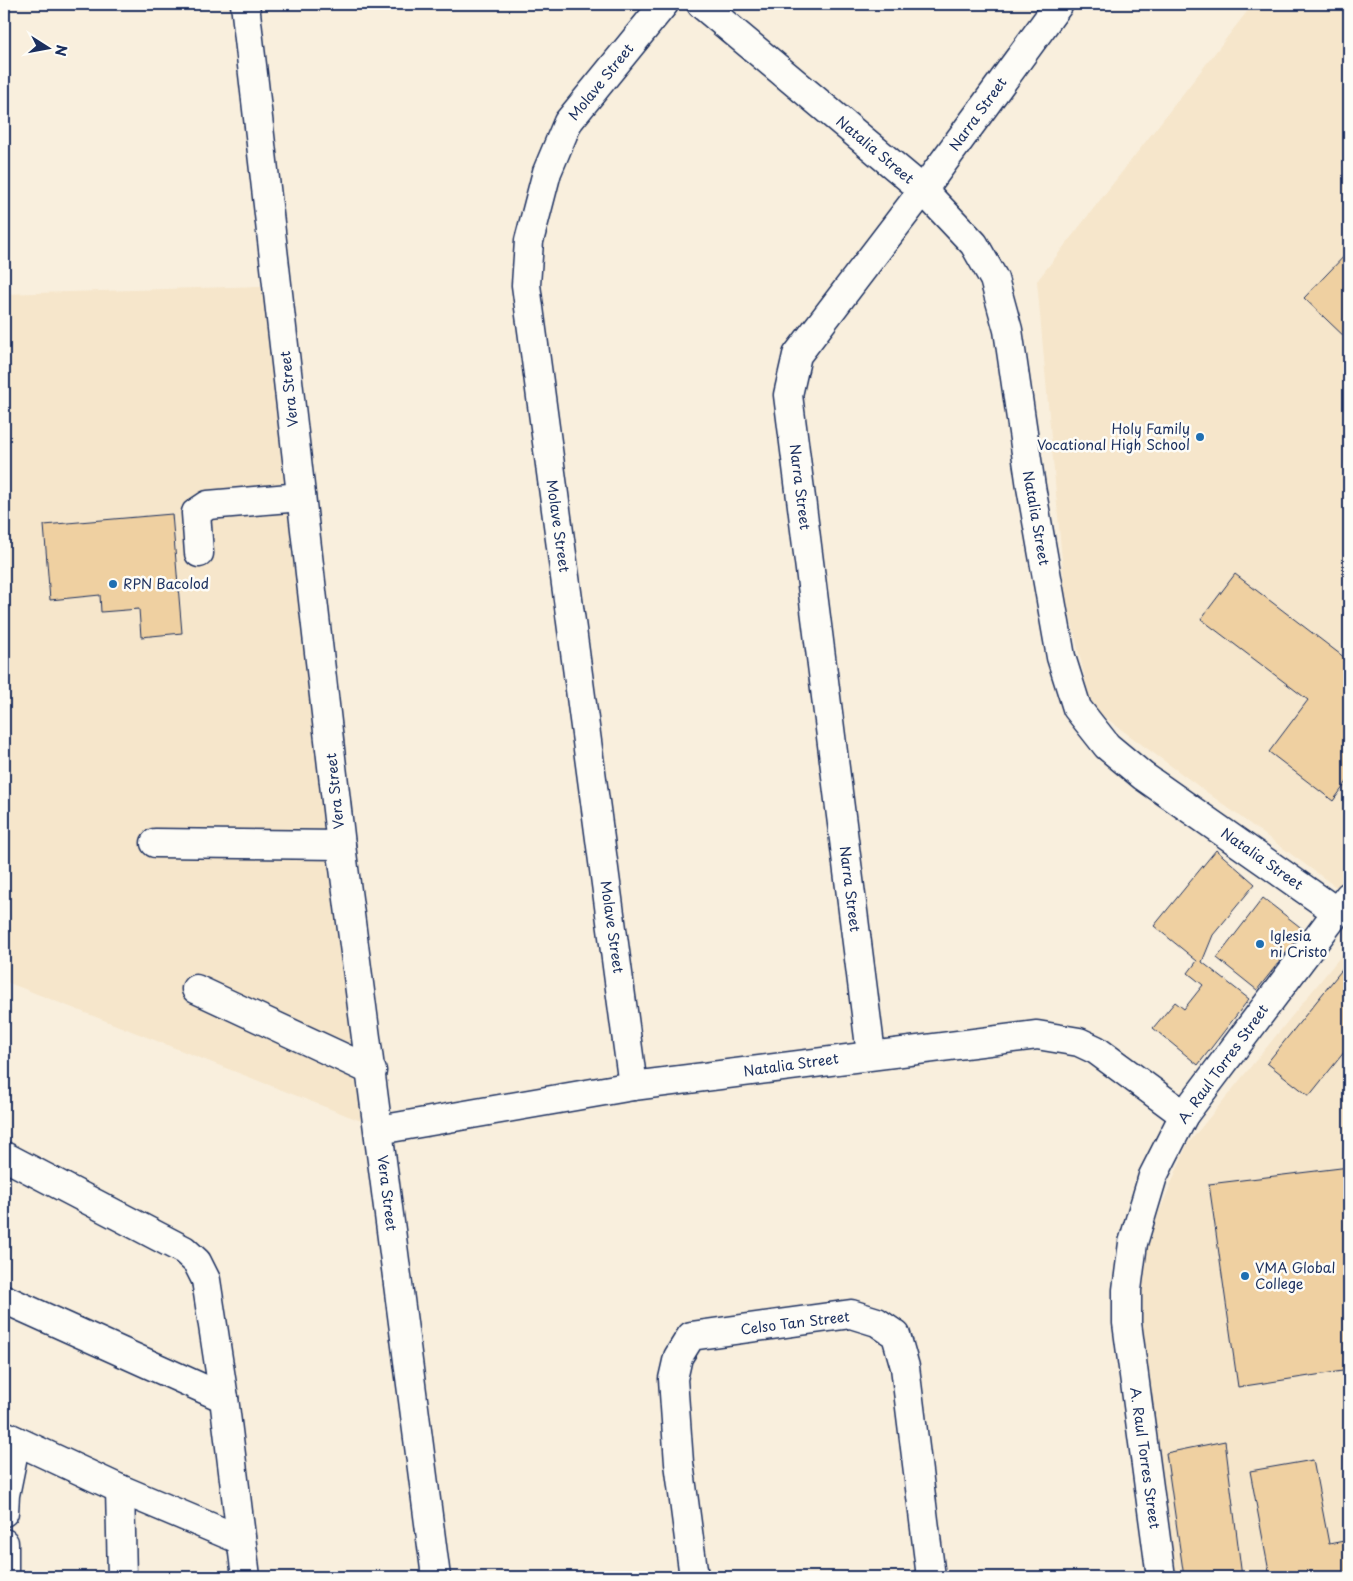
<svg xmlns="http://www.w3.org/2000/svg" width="1353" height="1581" viewBox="0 0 1353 1581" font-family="'Playpen Sans',sans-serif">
<rect width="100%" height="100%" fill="#f9efdd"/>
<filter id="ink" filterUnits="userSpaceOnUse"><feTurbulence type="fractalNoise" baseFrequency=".02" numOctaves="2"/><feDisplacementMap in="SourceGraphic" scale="10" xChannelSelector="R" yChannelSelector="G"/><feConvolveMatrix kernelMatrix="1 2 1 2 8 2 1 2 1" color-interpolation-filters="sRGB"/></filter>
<g filter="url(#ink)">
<g fill="#f6e6cb">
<path d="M1253,4H1349V878L1340,890L1092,708L1065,594L1037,281Z"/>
<path d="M266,286L309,677L361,1121L4,981V294Z"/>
<path d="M1349,946V1577H1174L1139,1303L1144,1249L1187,1145Z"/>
</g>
<g fill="#efd0a1" stroke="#1b2f5e">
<path d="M1349,251V341L1304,298Z"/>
<path d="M172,514L182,633L141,637L139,609L101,612L100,595L50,600L44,525Z"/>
<path d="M1235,574L1349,661V779L1333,801L1269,752L1308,700L1201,619Z"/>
<path d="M1216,850L1255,884L1213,935L1202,962L1249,999L1198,1065L1153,1028L1175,1002L1184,1009L1203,985L1188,973L1197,961L1154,926Z"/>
<path d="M1263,898L1304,930L1257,990L1217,958Z"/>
<path d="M1349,961V1046L1309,1096L1267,1063Z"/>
<path d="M1349,1167V1370L1238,1387L1209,1184Z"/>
<path d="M1225,1441L1242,1577H1184L1166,1453Z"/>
<path d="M1313,1460L1329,1544L1349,1540V1577H1270L1250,1471Z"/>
</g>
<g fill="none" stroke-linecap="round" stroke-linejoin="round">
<defs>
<g id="minor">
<path d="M245,4L341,845L436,1577"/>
<path d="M701,4L923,190L974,244L994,279L1008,330L1031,487L1061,657L1077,708L1107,746L1143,776L1337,912"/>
<path d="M199,553L196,513L208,505L301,497"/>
<path d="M155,843L341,845"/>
<path d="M196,989L372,1071"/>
<path d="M871,1054L788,395L797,355L923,190L1059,4"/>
<path d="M633,1086L526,285L529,241L547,172L568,122L664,4"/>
<path d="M379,1130L633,1086L1037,1035L1079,1042L1096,1050L1184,1115"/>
<path d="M4,1156L184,1250L197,1262L206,1280L224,1398L246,1577"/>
<path d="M4,1299L224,1398"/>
<path d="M4,1435L120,1489L241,1540"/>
<path d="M120,1489L122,1577"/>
<path d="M4,1512L5,1495L16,1441"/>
<path d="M4,1543V1577"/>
<path d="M694,1577L679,1463L673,1379L678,1357L691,1336L851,1314L877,1322L896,1335L905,1367L931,1577"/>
<path d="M1161,1577L1127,1323V1290L1133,1243L1153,1176L1184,1115L1349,896"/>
</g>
</defs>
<use href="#minor" stroke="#1b2f5e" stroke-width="31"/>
<use href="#minor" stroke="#fdfcf7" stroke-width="28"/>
</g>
</g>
<g fill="#1f6fb2" stroke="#fdfcf7" stroke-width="2">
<circle cx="1200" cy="437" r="5"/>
<circle cx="113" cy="584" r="5"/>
<circle cx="1260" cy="944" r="5"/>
<circle cx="1245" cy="1276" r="5"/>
</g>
<g text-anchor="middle" stroke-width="5" stroke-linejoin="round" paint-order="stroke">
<g font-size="14" fill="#1b2f5e" stroke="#fdfcf7">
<text transform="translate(601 82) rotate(-51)" y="5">Molave Street</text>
<text transform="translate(978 114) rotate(-54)" y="5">Narra Street</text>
<text transform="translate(875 150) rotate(40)" y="5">Natalia Street</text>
<text transform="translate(289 389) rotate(-96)" y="5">Vera Street</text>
<text transform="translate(800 487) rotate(83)" y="5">Narra Street</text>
<text transform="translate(1036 518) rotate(80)" y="5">Natalia Street</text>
<text transform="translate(558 526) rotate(82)" y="5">Molave Street</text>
<text transform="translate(335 791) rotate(-96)" y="5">Vera Street</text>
<text transform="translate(1262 859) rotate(35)" y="5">Natalia Street</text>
<text transform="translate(850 889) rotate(83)" y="5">Narra Street</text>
<text transform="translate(612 927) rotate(82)" y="5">Molave Street</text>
<text transform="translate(1223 1064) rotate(-54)" y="5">A. Raul Torres Street</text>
<text transform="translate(791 1065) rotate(-8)" y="5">Natalia Street</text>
<text transform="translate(387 1193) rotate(83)" y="5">Vera Street</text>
<text transform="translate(795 1323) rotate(-7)" y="5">Celso Tan Street</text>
<text transform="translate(1145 1458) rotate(82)" y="5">A. Raul Torres Street</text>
</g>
<g font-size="14" fill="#1b2f5e" stroke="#fdfcf7" text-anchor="start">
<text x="1190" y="434" text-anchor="end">Holy Family<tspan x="1190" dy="16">Vocational High School</tspan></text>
<text x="123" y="589">RPN Bacolod</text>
<text x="1270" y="941">Iglesia<tspan x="1270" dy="16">ni Cristo</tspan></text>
<text x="1255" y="1273">VMA Global<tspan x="1255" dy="16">College</tspan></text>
</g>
</g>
<rect width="1353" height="1581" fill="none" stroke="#fdfcf7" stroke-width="20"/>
<rect x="10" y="10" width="1333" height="1561" fill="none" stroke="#1b2f5e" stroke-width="2" filter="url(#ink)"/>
<g transform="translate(48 48) rotate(101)" stroke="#fdfcf7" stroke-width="4" paint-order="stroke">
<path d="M0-4L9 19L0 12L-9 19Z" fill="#1b2f5e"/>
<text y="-8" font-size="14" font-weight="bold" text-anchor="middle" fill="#1b2f5e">N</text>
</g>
</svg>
